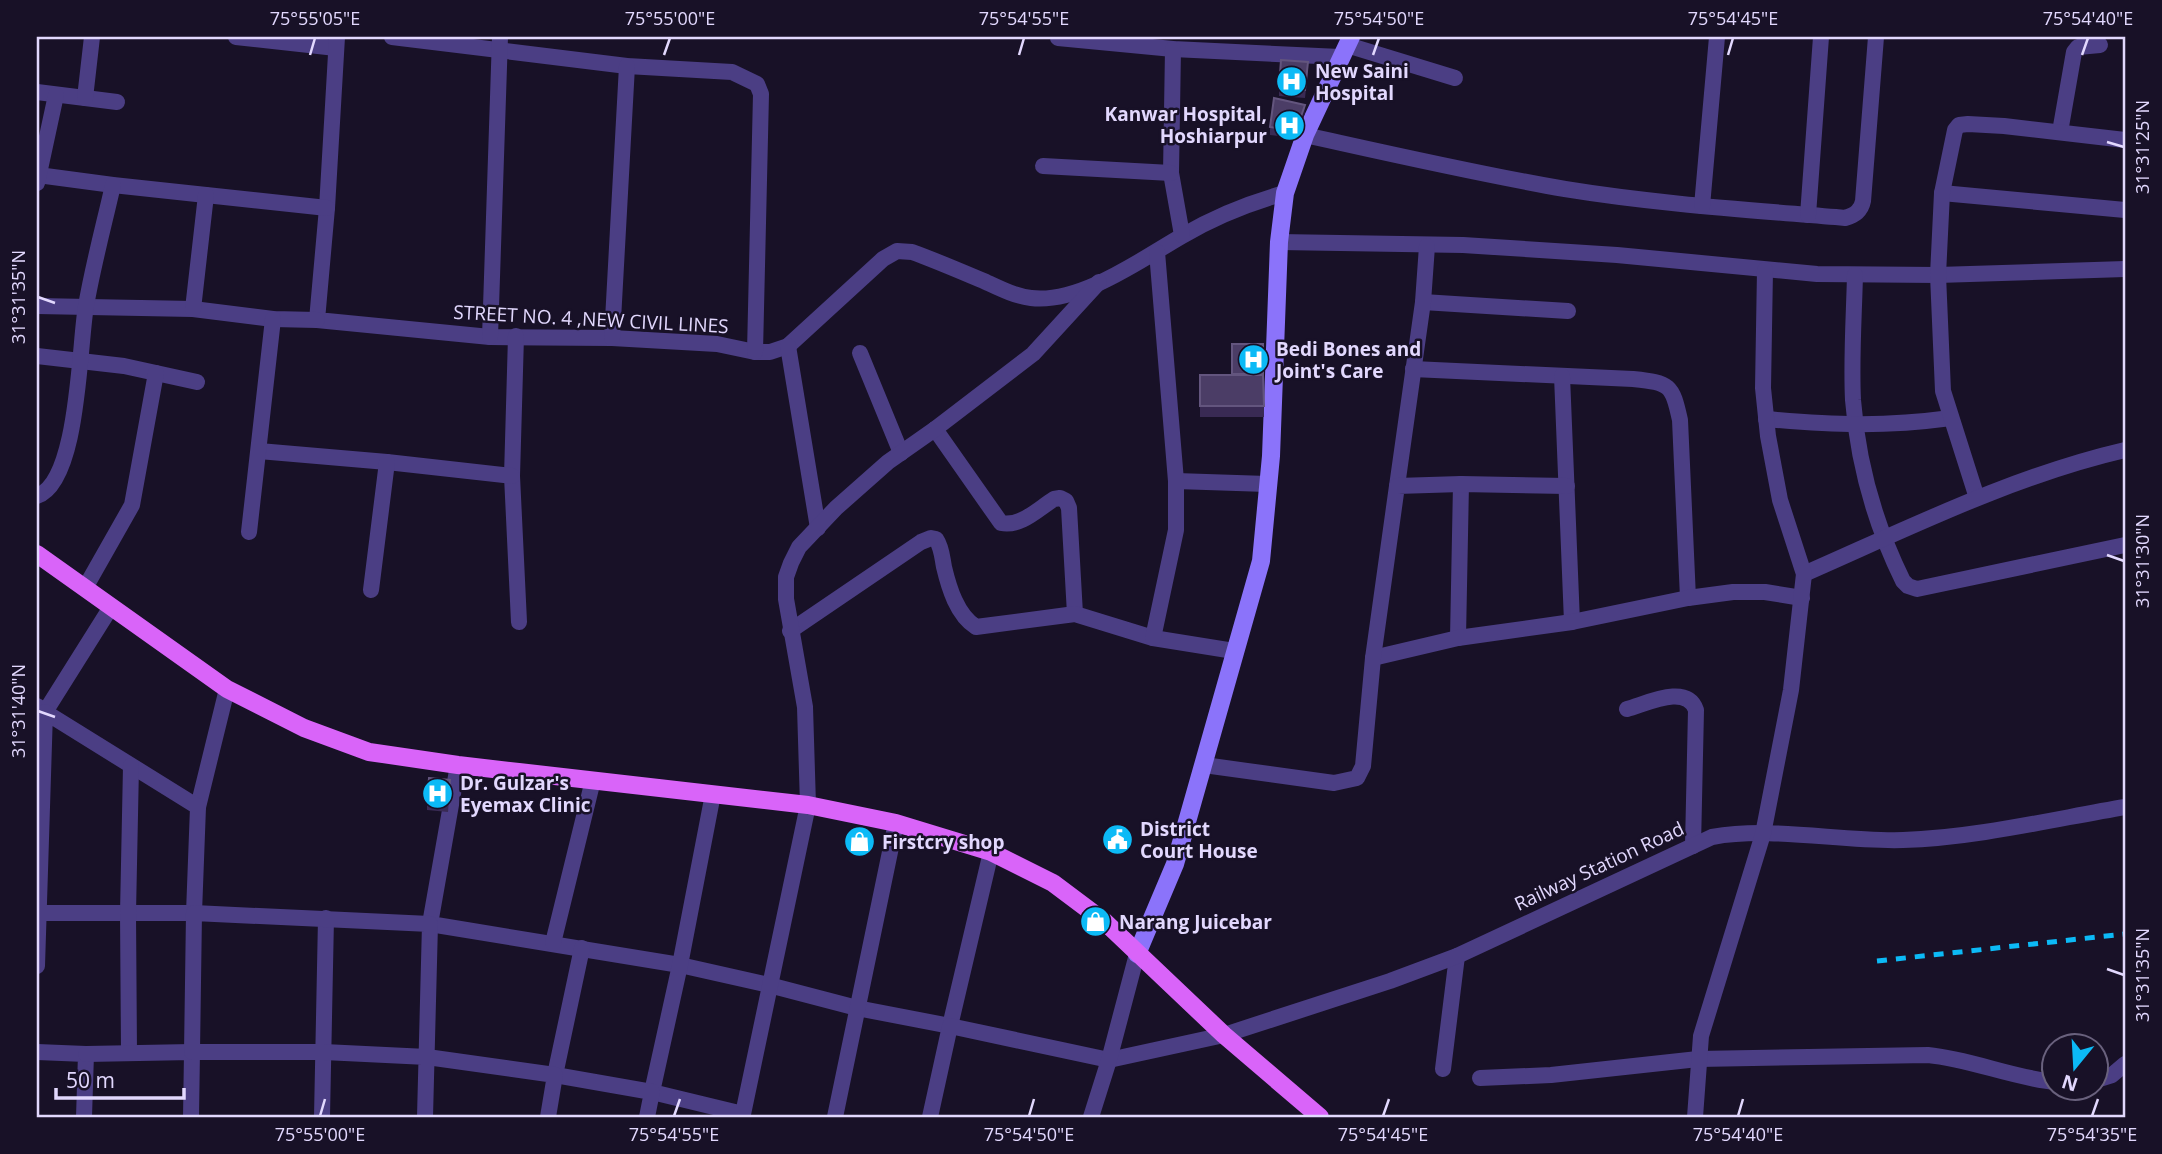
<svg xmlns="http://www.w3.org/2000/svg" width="2162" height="1154" viewBox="0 0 2162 1154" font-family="'Open Sans',sans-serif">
<rect width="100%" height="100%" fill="#181127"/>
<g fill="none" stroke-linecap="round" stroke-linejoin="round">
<g stroke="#4b3e84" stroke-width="16">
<path d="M236,37L336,48"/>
<path d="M337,37L327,208L317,320L490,337L612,338L717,344L755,352H770L788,346L883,259L897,251L912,252C937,261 962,272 986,282C1001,289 1015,296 1031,298C1080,304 1142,259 1182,236C1214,217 1249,203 1285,193"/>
<path d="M392,37L627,66L732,72L757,84L761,94L755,352"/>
<path d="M1058,38L1173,49L1340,57"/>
<path d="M1347,45L1455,78"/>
<path d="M1173,49L1171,173L1182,235"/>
<path d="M37,92L117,102"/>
<path d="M85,98L92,37"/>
<path d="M2060,132L2074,52L2078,47L2100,45"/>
<path d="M1305,135C1391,154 1478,174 1565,189C1657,204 1751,210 1845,218C1855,215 1861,211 1863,201L1876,37"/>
<path d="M1043,166L1171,173"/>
<path d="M38,175L113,185L327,208"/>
<path d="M37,183L56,95"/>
<path d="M1942,193L2125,210"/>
<path d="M1702,206L1717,37"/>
<path d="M1808,215L1821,37"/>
<path d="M1279,242L1463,245L1617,255L1817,274L1938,275L2125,269"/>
<path d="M1855,275C1854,316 1851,359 1853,400C1858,465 1874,522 1903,581L1908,586L1917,589L2125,545"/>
<path d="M1423,302L1568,311"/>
<path d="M37,306L193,309L273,319L317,320"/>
<path d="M193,309L206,195"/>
<path d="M516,336L512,476L519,622"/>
<path d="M490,337L500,37"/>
<path d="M612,338L627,66"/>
<path d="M788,346L818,528"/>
<path d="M860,353L901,453"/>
<path d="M37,356L124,366L197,382"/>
<path d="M1413,369L1633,379C1670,383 1672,384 1680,420L1688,598"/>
<path d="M1562,376L1572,622"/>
<path d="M1766,419C1833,425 1884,427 1951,418"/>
<path d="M935,429L1001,523C1021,527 1038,509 1054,499L1060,498L1066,501L1069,508L1075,614"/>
<path d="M259,451L387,462L512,476"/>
<path d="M1176,481L1267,484"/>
<path d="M1397,486L1423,302L1427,246"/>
<path d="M37,496C79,482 79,345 86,306C93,265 104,225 113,185"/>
<path d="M1977,498L1943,391L1938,275L1942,193L1955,130L1959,125L1968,124L2004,126L2125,140"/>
<path d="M249,532L273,319"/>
<path d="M1804,574C1909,528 2013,476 2125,450"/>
<path d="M85,588L132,505L156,373"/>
<path d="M371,590L387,462"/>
<path d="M790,631L921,542L931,538L936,539C942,548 942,557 944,567C949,588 957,615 976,627L1075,614L1153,638L1234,651"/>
<path d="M1153,638L1176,530V481L1157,252"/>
<path d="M1458,638L1461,484"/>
<path d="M1373,658L1458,638L1572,622L1688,598L1733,592H1765L1802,598"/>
<path d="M37,706L45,712L111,607"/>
<path d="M1627,709C1646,704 1687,683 1696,710L1693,846"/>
<path d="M458,765L430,924L680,965L769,985L857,1008L950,1026L991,852"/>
<path d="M1204,765L1334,783L1357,778L1363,766L1373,658L1397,486L1461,484L1567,486"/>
<path d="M713,794L680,965L652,1092L743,1114L808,805L805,707L786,599V577L791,563L799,547L836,508L888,462L935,429L1033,354L1099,282"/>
<path d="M198,807L227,689"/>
<path d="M37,913H194L198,807L45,712L37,966"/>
<path d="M553,943L593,780"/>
<path d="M582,948L555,1075L652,1092L647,1117"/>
<path d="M37,1052L86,1054L84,1117"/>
<path d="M129,1053L128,913L131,766"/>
<path d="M86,1054L192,1052L191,1117"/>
<path d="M1443,1069L1457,956"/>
<path d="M1480,1078L1551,1075L1698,1059L1928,1055C1970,1059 2010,1077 2054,1082"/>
<path d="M2096,1080L2112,1075L2125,1064"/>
<path d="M322,1117L326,918"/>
<path d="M425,1117L430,924L194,913L192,1052H324L427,1057L555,1075L548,1117"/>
<path d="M835,1117L896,823"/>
<path d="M930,1117L950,1026L1109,1060L1224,1035L1390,981L1457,956L1712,837C1774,826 1840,842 1903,840C1974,838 2054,819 2125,807"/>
<path d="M1091,1117L1109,1060L1137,954"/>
<path d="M1695,1117L1701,1036L1763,834L1791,690L1804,574L1780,500L1768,436L1763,388L1765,270"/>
</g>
<path stroke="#8b73fa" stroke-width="18" d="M1137,954L1175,864L1261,561L1271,456L1279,242L1285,193L1305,135L1351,37"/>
<path stroke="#d964f9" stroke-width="18" d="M37,554L227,689L304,728L369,752L458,765L808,805L896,823L991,852L1053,883L1105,922L1224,1035L1320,1117"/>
<path stroke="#0cbaf6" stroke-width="5" stroke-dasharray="10 9" stroke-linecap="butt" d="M1877,961L2125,934"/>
</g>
<g fill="#392a54">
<path d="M1308,70L1305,98L1279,96V88Z"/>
<path d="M1305,113L1296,138L1270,135V127Z"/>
<path d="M1232,344L1263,375L1264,417H1200V375H1232Z"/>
<path d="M450,787L448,812L427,810V802Z"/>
</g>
<path fill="#24183a" d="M1305,105V113L1296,138V131Z"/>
<g fill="#4b3d66" stroke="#63557e" stroke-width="2">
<path d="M1281,60L1308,62L1305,90L1279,88Z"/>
<path d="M1274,98L1305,105L1296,131L1270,127Z"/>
<rect x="1232" y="344" width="31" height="30"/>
<path d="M1200,375H1263L1264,406H1200Z"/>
<path d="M429,778L450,780L448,804L427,802Z"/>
</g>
<path fill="none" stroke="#e2d8fe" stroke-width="2.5" d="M310,55L315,38M664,55L670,38M1019,55L1024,38M1373,55L1379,38M1728,55L1733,38M2082,55L2088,38M2107,142L2124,147M38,297L55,303M2107,555L2124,561M38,711L55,717M2107,969L2124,975M320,1116L325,1099M674,1116L680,1099M1029,1116L1034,1099M1383,1116L1389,1099M1738,1116L1743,1099M2092,1116L2098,1099"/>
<defs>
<symbol id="hospital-disc" viewBox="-11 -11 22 22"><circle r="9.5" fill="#0cbaf6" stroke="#181127"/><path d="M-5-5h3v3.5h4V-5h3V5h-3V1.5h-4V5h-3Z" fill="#fff"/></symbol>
<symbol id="civic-disc" viewBox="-11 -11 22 22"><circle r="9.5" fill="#0cbaf6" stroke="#181127"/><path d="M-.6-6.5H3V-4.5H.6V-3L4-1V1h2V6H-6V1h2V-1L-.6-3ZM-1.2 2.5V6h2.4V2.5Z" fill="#fff"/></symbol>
<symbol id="shop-disc" viewBox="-11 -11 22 22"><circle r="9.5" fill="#0cbaf6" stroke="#181127"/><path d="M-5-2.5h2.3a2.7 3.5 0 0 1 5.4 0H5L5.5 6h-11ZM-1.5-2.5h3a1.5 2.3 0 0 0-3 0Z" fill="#fff"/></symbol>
</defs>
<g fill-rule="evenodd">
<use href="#hospital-disc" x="1274" y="64" width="35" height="35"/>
<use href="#hospital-disc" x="1272" y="108" width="35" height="35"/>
<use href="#hospital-disc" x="1236" y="342" width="35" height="35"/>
<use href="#hospital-disc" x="420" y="776" width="35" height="35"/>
<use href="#civic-disc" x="1100" y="822" width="35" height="35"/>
<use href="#shop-disc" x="842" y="824" width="35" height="35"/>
<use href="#shop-disc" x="1078" y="904" width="35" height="35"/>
</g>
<g text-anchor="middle" stroke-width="5" stroke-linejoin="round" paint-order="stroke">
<g font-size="19" font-weight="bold" fill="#e2d8fe" stroke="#181127" text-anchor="start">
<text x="1315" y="78">New Saini<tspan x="1315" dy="22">Hospital</tspan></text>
<text x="1267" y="121" text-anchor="end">Kanwar Hospital,<tspan x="1267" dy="22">Hoshiarpur</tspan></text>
<text x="1276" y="356">Bedi Bones and<tspan x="1276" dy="22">Joint's Care</tspan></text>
<text x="460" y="790">Dr. Gulzar's<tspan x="460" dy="22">Eyemax Clinic</tspan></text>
<text x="1140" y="836">District<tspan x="1140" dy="22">Court House</tspan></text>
<text x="882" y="849">Firstcry shop</text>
<text x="1119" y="929">Narang Juicebar</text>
</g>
<g font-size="19" fill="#e2d8fe" stroke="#181127">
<text transform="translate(591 319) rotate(3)" y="7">STREET NO. 4 ,NEW CIVIL LINES</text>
<text transform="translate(1599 866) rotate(-25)" y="7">Railway Station Road</text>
</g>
</g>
<rect width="2162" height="1154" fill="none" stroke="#181127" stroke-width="77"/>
<g transform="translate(2075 1067) rotate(198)"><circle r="33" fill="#181127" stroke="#69617d" stroke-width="2"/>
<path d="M0-5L12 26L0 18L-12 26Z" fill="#0cbaf6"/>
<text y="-10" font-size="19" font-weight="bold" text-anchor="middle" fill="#e2d8fe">N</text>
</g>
<path d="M56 1088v10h128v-10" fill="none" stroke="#e2d8fe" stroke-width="3.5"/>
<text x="66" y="1088" font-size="21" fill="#e2d8fe" stroke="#181127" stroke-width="5" paint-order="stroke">50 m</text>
<rect x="38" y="38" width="2086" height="1078" fill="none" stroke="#e2d8fe" stroke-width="2.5"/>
<g font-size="18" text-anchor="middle" fill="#e2d8fe">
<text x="315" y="25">75°55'05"E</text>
<text x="670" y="25">75°55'00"E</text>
<text x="1024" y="25">75°54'55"E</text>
<text x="1379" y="25">75°54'50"E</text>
<text x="1733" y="25">75°54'45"E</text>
<text x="2088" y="25">75°54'40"E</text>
<text transform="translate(2143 147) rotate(-90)" y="6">31°31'25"N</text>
<text transform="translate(19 297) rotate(-90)" y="6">31°31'35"N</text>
<text transform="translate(2143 561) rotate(-90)" y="6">31°31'30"N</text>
<text transform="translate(19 711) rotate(-90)" y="6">31°31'40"N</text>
<text transform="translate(2143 975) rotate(-90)" y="6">31°31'35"N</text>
<text x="320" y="1141">75°55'00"E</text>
<text x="674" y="1141">75°54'55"E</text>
<text x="1029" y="1141">75°54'50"E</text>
<text x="1383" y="1141">75°54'45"E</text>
<text x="1738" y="1141">75°54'40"E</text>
<text x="2092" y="1141">75°54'35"E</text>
</g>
</svg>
